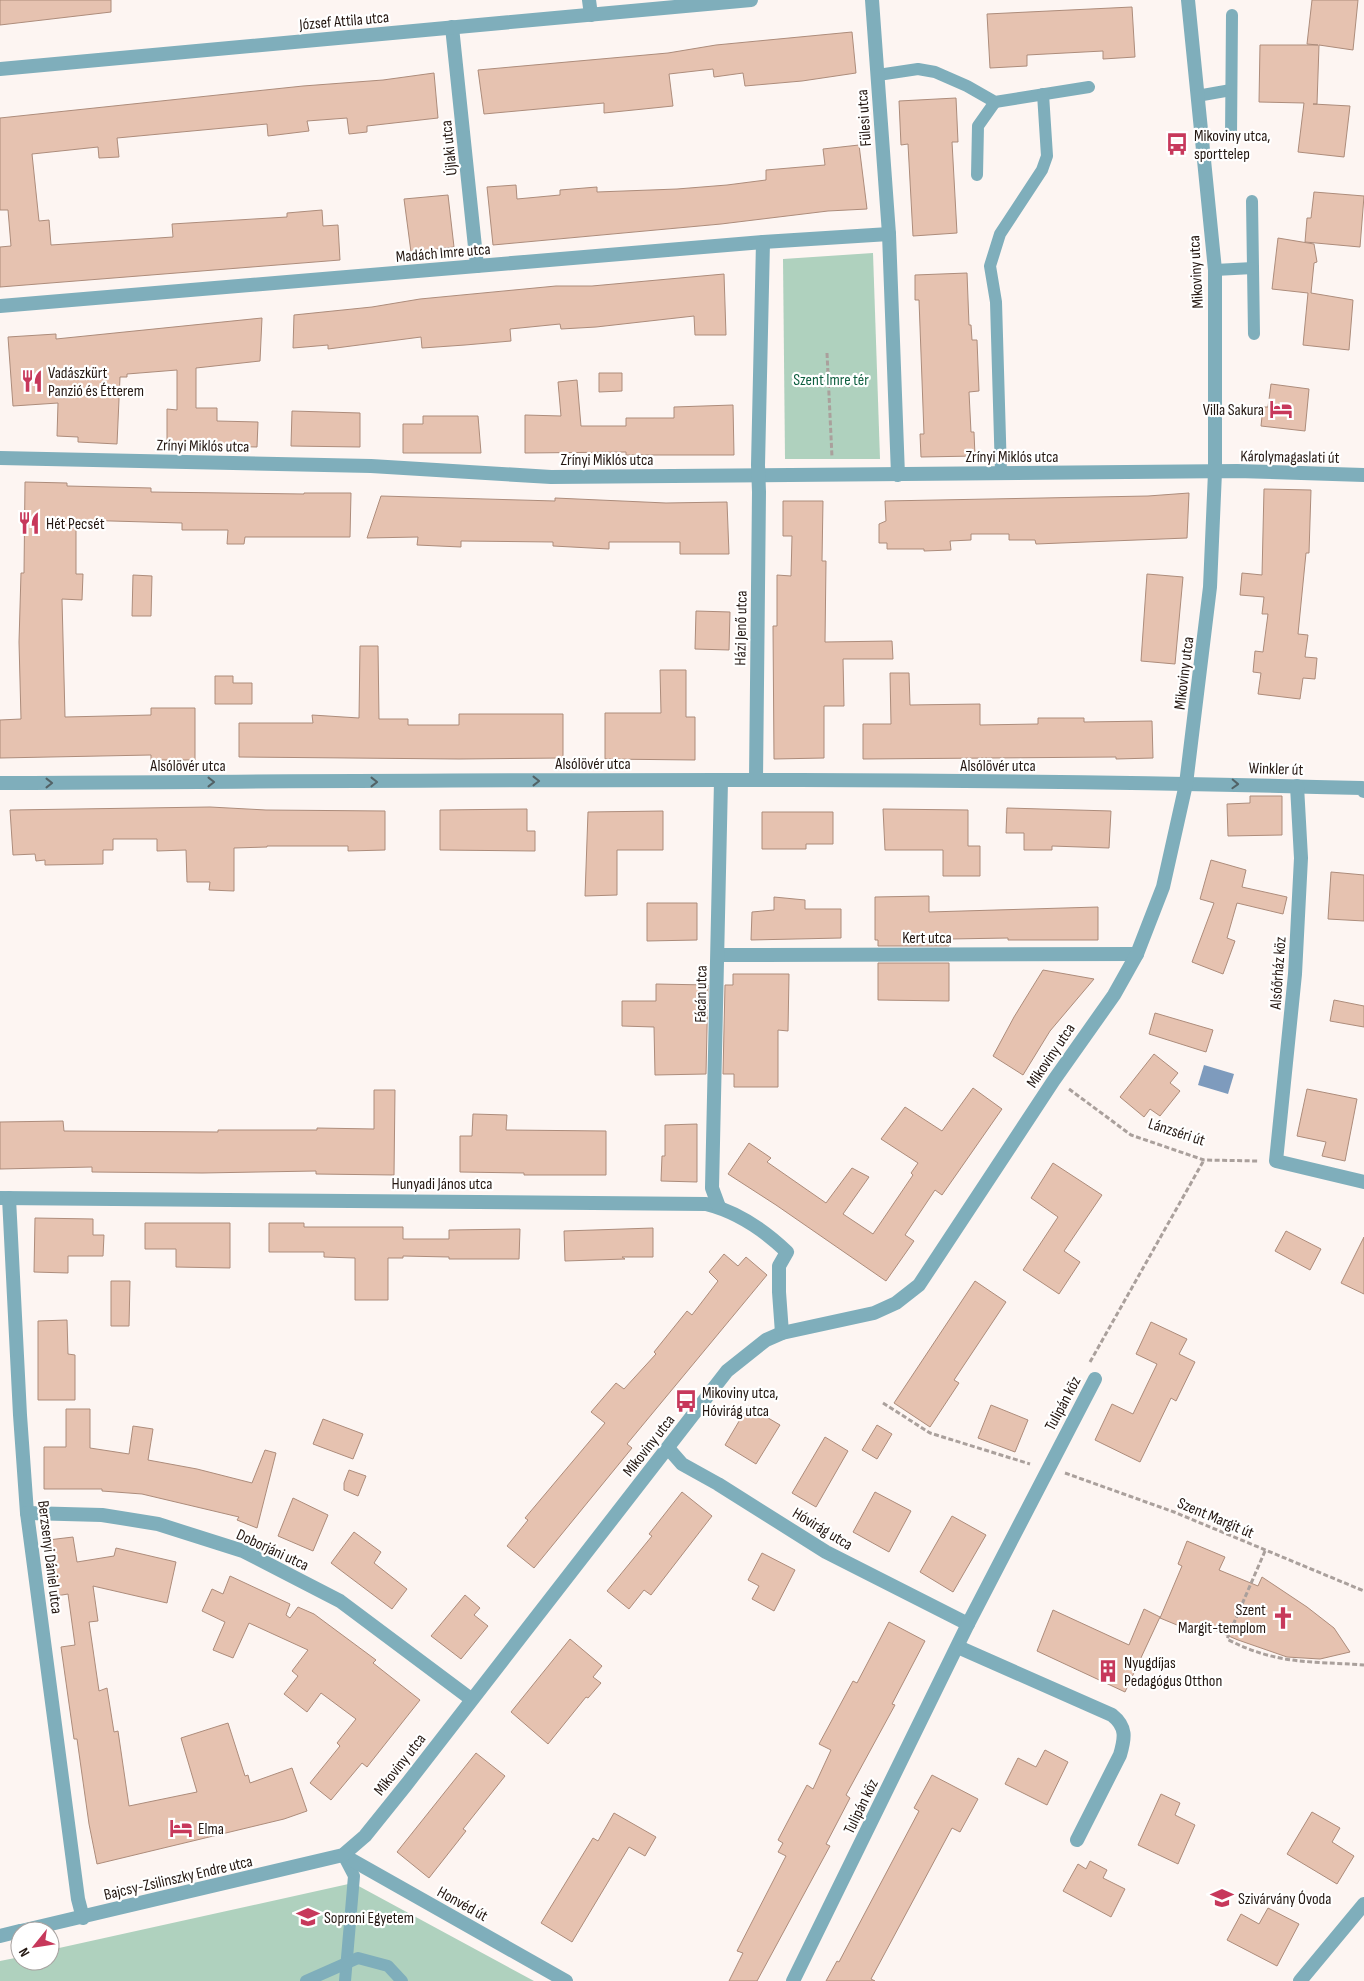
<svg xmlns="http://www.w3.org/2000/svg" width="1364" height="1981" viewBox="0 0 1364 1981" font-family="'Sofia Sans Condensed',sans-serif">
<rect width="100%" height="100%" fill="#fdf5f2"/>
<g fill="#afd1be">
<path d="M873,253L880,459H785L783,259Z"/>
<path d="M353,1883L534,1981H0V1961L20,1957V1961H50V1950Z"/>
</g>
<path fill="#7e9bbd" d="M1204,1065L1234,1074L1228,1094L1198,1085Z"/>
<g fill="#e6c2b0" stroke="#ad8c7b">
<path d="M0,0H111V12L0,25Z"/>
<path d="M1312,0H1358L1353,50L1319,45L1317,104H1313L1350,106L1344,157L1298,152L1304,103L1259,102L1260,45H1318L1307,44Z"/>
<path d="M1132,7L1135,57L1103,59V51L1027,55V66L990,68L987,14Z"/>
<path d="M852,32L856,73L802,81L745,86L743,73L714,77L713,69L669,74L673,106L604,113V103L484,114L478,70L668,53L716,45Z"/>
<path d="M434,73L438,118L367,126V132L349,134L347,118L307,121L309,131L268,136L267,124L117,138L119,157L99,158L98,147L32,154L39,221L49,220L51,245L173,237L172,224L287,217V213L322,210L323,226L338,225L340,260L0,287V247L11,246L8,210H0V118L303,86L383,80Z"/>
<path d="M956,98L958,142H952L957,233L913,236L908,144L901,145L899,101Z"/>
<path d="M859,145L867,209L828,211L721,224L493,245L487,187L516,185L517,199L560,195V190L597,187V192L677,189L727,185L766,180V170L825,165L823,149Z"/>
<path d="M1314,192L1364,196L1360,247L1305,242L1307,218H1311Z"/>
<path d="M448,195L454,247L411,252L404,199Z"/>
<path d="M1278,238L1314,244L1317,262L1314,263L1311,293L1353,300L1349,350L1303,345L1308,293L1272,289Z"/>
<path d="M967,273L969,325H971L972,340H977L979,391L969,392L971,432H974L975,456L921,457L920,434H924L919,300H915V275Z"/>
<path d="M724,274L726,335H695L694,316L596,327L561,329L560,324L510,329L511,341L465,345L422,348L421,337L328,349V345L293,348L294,315L372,307L420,299L556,286H592Z"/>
<path d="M262,318L260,361L196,368V408H217V421L258,422L257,447L167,445V409L177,410V370L127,374V377H120L117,444L78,442V437L57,436L58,403L13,406L8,337L56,334V339Z"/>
<path d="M599,373H622V391L599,392Z"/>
<path d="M577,380L581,426H626V418H674V407L733,405L734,455H626V452L525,453V415L561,416L558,382Z"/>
<path d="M1271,384L1309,389L1305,431L1261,426L1263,407H1268Z"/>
<path d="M292,411L360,413V447L291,446Z"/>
<path d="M423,416H478L481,453H403V424H423Z"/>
<path d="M25,482L67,483V486L151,488V492L304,494V493H351L350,537H245L244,544H227L228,530H182V523L76,520V574H83L82,600L62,599L65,717L151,715V708H195V760H151V755L0,758V720L21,719L19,642L21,573H24Z"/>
<path d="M1264,489L1311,490L1309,553H1306L1298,634L1308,635L1305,657L1317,658L1315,679L1303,678L1300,699L1258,694L1261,673L1253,672L1255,651L1263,652L1268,614H1262L1264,597L1240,595L1242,573L1262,575Z"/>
<path d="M1189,493L1187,538L1036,544L1035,540H1009V534H971V540L950,541L951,550L924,551V549H887V543H879V524L886,521L885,501L1148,496Z"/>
<path d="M381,496L555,501V498L666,503L727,502L729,554H680V542H609V549L553,546V542L461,541V547L417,545L418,537L367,538Z"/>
<path d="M783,501H823L822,561H826L825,642L892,641L893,659H843L844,706H824V758L774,759L773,626H777V575L791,576L792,536H783Z"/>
<path d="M1147,574L1183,577L1175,664L1141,661Z"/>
<path d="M133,575L152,576L151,616H132Z"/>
<path d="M696,611L730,612L729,650L695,649Z"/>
<path d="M360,646H378L379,719H408V725H459V714H563V758L459,759L239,757V723H313L312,715L359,718Z"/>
<path d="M660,670H686V717H695V760L605,759V713H661Z"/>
<path d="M890,673H909L910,705L980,704V725L1038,724V718H1084V722L1152,721L1153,758L1116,759V757L863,759V724H891Z"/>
<path d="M215,676H233V683H252V704H215Z"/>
<path d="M1250,796H1282V835L1228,836L1227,804L1250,803Z"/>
<path d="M210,807L266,810L385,811V850L348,851V846H267V847L234,848V891L209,890L210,882H187L186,850L157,851V839H113V850H103V864L45,865V860L36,861L35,854L13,855L10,810Z"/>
<path d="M1007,808L1111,811L1109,848L1052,846V850H1024V833H1006Z"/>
<path d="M527,809V831H535V851L440,850V810Z"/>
<path d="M883,809L968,810V846H980V876H943V850H885Z"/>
<path d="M663,811V850H617V895L585,896L588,812Z"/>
<path d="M762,812H833V844H806V849H762Z"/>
<path d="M1211,860L1246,870L1242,887L1287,897L1283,914L1237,903L1227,938L1235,941L1223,974L1192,962L1214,903L1200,899Z"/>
<path d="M1331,872L1364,875V921L1328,919Z"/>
<path d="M929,896V912L1098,907V940H1008V938L950,939L949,946H878V940H875V897Z"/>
<path d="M774,897L805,900V909H841V938L751,940L752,912L774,910Z"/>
<path d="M647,903H697V940L647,941Z"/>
<path d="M878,963H949V1001L878,1000Z"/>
<path d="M1043,970L1094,979L1050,1031L1023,1075L993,1056L1014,1017Z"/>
<path d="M733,974H789L788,1031L778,1030V1087H734V1074H723L725,985H733Z"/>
<path d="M656,984L708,985L706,1074L655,1075L654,1027L622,1026V1001H656Z"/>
<path d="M1334,1000L1364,1006V1027L1330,1021Z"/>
<path d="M1155,1013L1213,1030L1206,1052L1149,1034Z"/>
<path d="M1154,1054L1178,1073L1170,1083L1180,1091L1160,1116L1150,1109L1144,1117L1120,1097Z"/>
<path d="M973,1088L1002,1109L942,1195L935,1190L905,1235L914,1241L886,1281L776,1205L728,1174L749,1143L771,1158L767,1162L826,1203L852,1168L869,1177L843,1214L873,1234L913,1175L911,1173L918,1163L881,1139L905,1107L942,1131Z"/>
<path d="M1307,1089L1357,1099L1345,1161L1322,1156L1326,1142L1297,1136Z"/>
<path d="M374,1090H395L394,1175L316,1174V1171L202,1173L92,1172V1167L0,1169V1122L63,1121L64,1131L218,1132V1130H317V1128L374,1129Z"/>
<path d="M473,1114L507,1115L506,1130L606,1131V1175H524V1173L460,1172V1136H472Z"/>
<path d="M697,1124V1182L661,1181L662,1156H665V1125Z"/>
<path d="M1053,1163L1102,1195L1064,1251L1080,1262L1059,1294L1023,1270L1058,1217L1031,1198Z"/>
<path d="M35,1218L93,1219V1235H104L103,1256H68V1273L34,1272Z"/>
<path d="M145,1223H230V1268L176,1267V1249H145Z"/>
<path d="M269,1223H304V1227H403V1239H449V1230L520,1229L519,1259H449V1257L403,1256V1258H388V1300H355V1258L324,1257V1252H269Z"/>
<path d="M653,1228V1257H622L625,1259L565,1261L564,1231Z"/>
<path d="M1286,1231L1321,1249L1310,1270L1275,1251Z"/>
<path d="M1364,1237V1294L1341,1283Z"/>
<path d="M724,1254L738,1266L746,1257L767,1275L627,1444L632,1448L534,1568L507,1546L528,1520L525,1518L605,1423L591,1412L616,1383L624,1389L656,1354L654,1352L687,1311L692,1315L718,1281L709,1272Z"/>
<path d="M111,1281H130L129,1326H111Z"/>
<path d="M975,1281L1006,1302L954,1380L959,1383L930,1427L894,1403Z"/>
<path d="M67,1320L68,1354L75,1355V1400H38V1321Z"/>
<path d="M1151,1322L1187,1339L1179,1354L1195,1362L1176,1401L1171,1398L1140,1462L1095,1440L1112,1404L1133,1414L1157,1364L1136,1354Z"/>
<path d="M991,1405L1028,1420L1015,1452L978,1438Z"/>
<path d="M748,1406L780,1425L756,1464L725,1445Z"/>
<path d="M66,1409H90V1448L129,1454L133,1426L153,1429L148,1460L197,1469L252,1483L265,1450L276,1453L257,1528L237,1520L239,1517L142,1494L102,1491V1489H44V1447H66Z"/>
<path d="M323,1419L363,1434L353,1459L313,1444Z"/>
<path d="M877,1425L892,1434L877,1459L862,1450Z"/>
<path d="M825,1437L848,1451L816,1507L792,1493Z"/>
<path d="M349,1470L366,1476L358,1496L344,1490V1483Z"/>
<path d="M682,1492L712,1516L651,1595L644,1590L629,1609L607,1591L652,1536L649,1534Z"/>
<path d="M875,1492L911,1511L889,1552L853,1532Z"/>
<path d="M293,1498L328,1515L313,1551L278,1536Z"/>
<path d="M952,1516L986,1535L953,1592L920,1572Z"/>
<path d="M354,1532L381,1552L374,1563L407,1589L392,1609L331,1563Z"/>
<path d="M73,1537L77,1562L114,1556L116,1548L176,1562L167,1603L93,1586L98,1621L89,1622L99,1691L107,1688L114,1732L118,1731L129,1806L197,1792L181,1738L228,1723L245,1776L248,1775L250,1783L292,1768L307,1811L284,1819L97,1864L89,1824L77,1739H74L61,1647L75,1645L68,1594L56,1596L48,1540Z"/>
<path d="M1187,1541L1225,1557L1219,1570L1258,1586L1262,1577L1307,1607L1334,1628L1350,1652L1320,1659L1287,1657L1238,1640L1198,1623L1194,1632L1160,1618L1182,1566L1178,1564Z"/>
<path d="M762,1553L795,1570L774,1611L752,1599L759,1586L748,1580Z"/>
<path d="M230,1576L290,1604L286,1615L290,1618L298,1607L314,1614L376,1660L373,1663L420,1700L367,1767L362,1763L331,1800L310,1783L340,1746L337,1743L356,1719L321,1693L307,1712L284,1694L298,1676L292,1671L308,1650L249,1623L233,1658L213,1650L225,1622L202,1611L212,1589L223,1594Z"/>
<path d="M465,1595L480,1608L474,1615L488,1626L461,1659L431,1636Z"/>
<path d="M1144,1609L1160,1617L1125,1692L1037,1651L1053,1610L1129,1645Z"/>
<path d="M889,1622L925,1641L892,1704L895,1705L846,1795L850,1798L826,1844L830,1846L757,1981H729L743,1953L737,1951L786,1856L778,1852L783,1843L778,1840L807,1785L813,1789L831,1750L819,1744L853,1681L857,1683Z"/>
<path d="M570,1639L602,1666L593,1677L601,1683L588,1698L586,1697L548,1744L511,1712Z"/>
<path d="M1045,1750L1068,1762L1047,1805L1005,1784L1018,1758L1036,1767Z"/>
<path d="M476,1753L505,1776L463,1829L466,1831L429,1878L397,1852Z"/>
<path d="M932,1775L978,1799L960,1832L952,1828L871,1979L875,1981H826L837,1961L839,1962L919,1811L914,1808Z"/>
<path d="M1161,1794L1180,1803L1175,1815L1195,1825L1178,1864L1138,1845Z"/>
<path d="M1312,1812L1340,1828L1332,1842L1354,1856L1337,1884L1287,1854Z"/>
<path d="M614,1813L656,1837L645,1856L629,1847L572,1942L541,1923L593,1838L598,1841Z"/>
<path d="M1090,1861L1107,1870L1103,1878L1125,1889L1111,1917L1063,1891L1078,1864L1086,1869Z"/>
<path d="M1268,1908L1299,1924L1277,1966L1227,1940L1241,1914L1259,1924Z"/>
</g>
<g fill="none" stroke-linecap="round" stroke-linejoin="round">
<g stroke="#aaa09c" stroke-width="3" stroke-dasharray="5 2.5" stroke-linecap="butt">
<path d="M827,353L832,457"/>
<path d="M1069,1089L1131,1135L1204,1160L1258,1161"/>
<path d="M1090,1362L1204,1160"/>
<path d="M883,1403L930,1433L1030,1464"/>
<path d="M1065,1473L1174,1512L1364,1591"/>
<path d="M1265,1551L1227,1639C1276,1665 1311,1661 1364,1665"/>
</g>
<g stroke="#7faebb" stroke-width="12">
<path d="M878,75L918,69L935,72L967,86L995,102L1089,87"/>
<path d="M1197,96L1231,90"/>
<path d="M1231,137L1232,15"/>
<path d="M977,175L978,126L995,102"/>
<path d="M1252,201L1254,334"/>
<path d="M1215,270L1253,268"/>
<path d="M1001,473L996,302L990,266L1000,234L1042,170L1047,156L1043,94"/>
<path d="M343,1855L354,1876L345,1981"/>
<path d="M306,1981L358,1958L388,1966L402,1981"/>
</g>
<g stroke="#7faebb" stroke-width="14">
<path d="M589,0L591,15"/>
<path d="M872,0L889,234L898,475"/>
<path d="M452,27L477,266"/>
<path d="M0,69L751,0"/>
<path d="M0,306L763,242L889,234"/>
<path d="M0,458L371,466L551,477L1237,471L1364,475"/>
<path d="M756,780L759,492L758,465L763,242"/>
<path d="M0,783C454,781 908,775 1362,788L1364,791"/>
<path d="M1297,786L1301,858L1295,974L1276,1161L1364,1182"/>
<path d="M718,955L1137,954"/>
<path d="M0,1198L706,1204C738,1212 763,1229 787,1252L779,1266V1292L782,1333"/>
<path d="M9,1198L20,1415L27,1513L78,1899L83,1918"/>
<path d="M719,1207L712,1188L721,781"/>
<path d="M668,1448L682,1464L718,1484L826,1552L968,1624"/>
<path d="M27,1513L102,1515L158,1524L243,1551L340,1601L471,1699"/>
<path d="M958,1647L1112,1715C1127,1727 1125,1738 1120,1755L1077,1840"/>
<path d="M343,1855L566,1981"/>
<path d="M21,1931L343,1855L365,1836L406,1785L727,1371L766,1340L782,1333L874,1313L896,1303L919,1285L1054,1080L1114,995L1137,954L1163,887L1186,784L1210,587L1215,472V270L1188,0"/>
<path d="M0,1936L20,1931"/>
<path d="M793,1981L968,1624L1095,1379"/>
<path d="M1300,1981L1364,1904"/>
</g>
</g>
<defs><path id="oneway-chevron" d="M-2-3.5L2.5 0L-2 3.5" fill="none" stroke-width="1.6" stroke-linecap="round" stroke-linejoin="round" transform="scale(1.25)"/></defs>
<g stroke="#526266">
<use href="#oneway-chevron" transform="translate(536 781)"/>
<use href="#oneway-chevron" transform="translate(211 782)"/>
<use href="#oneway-chevron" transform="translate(374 782)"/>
<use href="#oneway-chevron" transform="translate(49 783)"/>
<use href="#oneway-chevron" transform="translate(1235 784) rotate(2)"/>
</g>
<defs>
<symbol id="bus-bare" viewBox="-9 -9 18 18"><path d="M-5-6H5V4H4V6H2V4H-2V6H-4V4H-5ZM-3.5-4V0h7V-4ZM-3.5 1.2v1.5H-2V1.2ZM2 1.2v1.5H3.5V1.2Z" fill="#c7385b" stroke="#fff" stroke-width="2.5" paint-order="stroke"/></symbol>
<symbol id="restaurant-bare" viewBox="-9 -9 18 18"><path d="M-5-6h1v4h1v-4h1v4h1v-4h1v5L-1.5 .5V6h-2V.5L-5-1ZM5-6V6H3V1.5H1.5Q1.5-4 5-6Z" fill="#c7385b" stroke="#fff" stroke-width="2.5" paint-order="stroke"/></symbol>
<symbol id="hotel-bare" viewBox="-9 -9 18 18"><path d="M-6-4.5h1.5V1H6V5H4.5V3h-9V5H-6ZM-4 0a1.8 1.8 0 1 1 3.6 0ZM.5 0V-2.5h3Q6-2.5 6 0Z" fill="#c7385b" stroke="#fff" stroke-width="2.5" paint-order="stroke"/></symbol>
<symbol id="church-bare" viewBox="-9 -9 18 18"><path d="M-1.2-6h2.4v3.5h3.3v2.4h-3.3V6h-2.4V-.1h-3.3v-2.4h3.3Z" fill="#c7385b" stroke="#fff" stroke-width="2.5" paint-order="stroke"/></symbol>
<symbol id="building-bare" viewBox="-9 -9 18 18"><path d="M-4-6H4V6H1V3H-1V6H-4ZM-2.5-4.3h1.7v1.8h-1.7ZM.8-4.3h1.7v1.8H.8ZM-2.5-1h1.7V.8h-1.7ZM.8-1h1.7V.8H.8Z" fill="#c7385b" stroke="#fff" stroke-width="2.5" paint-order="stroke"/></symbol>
<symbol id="school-bare" viewBox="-9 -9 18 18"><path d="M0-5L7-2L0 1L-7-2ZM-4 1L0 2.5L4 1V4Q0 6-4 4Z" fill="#c7385b" stroke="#fff" stroke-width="2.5" paint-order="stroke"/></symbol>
<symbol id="university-bare" viewBox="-9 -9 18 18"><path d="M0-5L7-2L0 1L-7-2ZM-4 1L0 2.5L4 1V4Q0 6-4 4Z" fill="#c7385b" stroke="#fff" stroke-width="2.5" paint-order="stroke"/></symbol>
</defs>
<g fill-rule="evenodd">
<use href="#bus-bare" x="1161" y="128" width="32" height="32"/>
<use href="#restaurant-bare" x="16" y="365" width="32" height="32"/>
<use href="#hotel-bare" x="1265" y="393" width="32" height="32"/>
<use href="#restaurant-bare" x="13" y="507" width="32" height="32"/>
<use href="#bus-bare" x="670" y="1385" width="32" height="32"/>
<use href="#church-bare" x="1267" y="1602" width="32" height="32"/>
<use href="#building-bare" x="1092" y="1655" width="32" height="32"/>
<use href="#hotel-bare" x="165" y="1812" width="32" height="32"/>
<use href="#school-bare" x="1206" y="1882" width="32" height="32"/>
<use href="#university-bare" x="292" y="1901" width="32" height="32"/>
</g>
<g text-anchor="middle" stroke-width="4.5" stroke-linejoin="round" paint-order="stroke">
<g font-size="16" fill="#241711" stroke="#fff">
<text transform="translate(344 20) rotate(-5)" y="6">József Attila utca</text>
<text transform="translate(863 118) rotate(-94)" y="6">Fülesi utca</text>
<text transform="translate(448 148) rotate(-96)" y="6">Újlaki utca</text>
<text transform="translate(443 252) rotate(-5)" y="6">Madách Imre utca</text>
<text transform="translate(1195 272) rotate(-93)" y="6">Mikoviny utca</text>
<text transform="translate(203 445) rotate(1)" y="6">Zrínyi Miklós utca</text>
<text x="1012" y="462">Zrínyi Miklós utca</text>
<text transform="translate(1290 456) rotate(1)" y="6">Károlymagaslati út</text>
<text x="607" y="465">Zrínyi Miklós utca</text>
<text transform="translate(740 628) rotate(-89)" y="6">Házi Jenő utca</text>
<text transform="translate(1183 673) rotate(-83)" y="6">Mikoviny utca</text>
<text x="593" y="769">Alsólövér utca</text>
<text x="188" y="771">Alsólövér utca</text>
<text x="998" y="771">Alsólövér utca</text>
<text transform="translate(1276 768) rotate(2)" y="6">Winkler út</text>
<text x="927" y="943">Kert utca</text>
<text transform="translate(1277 973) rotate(-86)" y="6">Alsóőrház köz</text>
<text transform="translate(700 994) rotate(-89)" y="6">Fácán utca</text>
<text transform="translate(1050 1055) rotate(-56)" y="6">Mikoviny utca</text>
<text transform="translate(1177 1131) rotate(18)" y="6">Lánzséri út</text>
<text x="442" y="1189">Hunyadi János utca</text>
<text transform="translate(1062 1403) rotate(-62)" y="6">Tulipán köz</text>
<text transform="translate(648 1445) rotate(-52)" y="6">Mikoviny utca</text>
<text transform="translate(1216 1517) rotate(23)" y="6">Szent Margit út</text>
<text transform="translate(823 1528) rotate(31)" y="6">Hóvirág utca</text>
<text transform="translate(273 1549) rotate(25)" y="6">Doborjáni utca</text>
<text transform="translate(51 1557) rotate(83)" y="6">Berzsenyi Dániel utca</text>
<text transform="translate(399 1764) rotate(-52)" y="6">Mikoviny utca</text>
<text transform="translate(860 1806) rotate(-64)" y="6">Tulipán köz</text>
<text transform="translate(178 1877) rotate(-13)" y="6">Bajcsy-Zsilinszky Endre utca</text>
<text transform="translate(463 1903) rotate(29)" y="6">Honvéd út</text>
</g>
<g font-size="16" fill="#241711" stroke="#fff" text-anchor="start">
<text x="1194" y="141">Mikoviny utca,<tspan x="1194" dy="18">sporttelep</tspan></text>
<text x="48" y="378">Vadászkürt<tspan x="48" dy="18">Panzió és Étterem</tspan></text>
<text x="1264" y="415" text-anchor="end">Villa Sakura</text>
<text x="46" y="529">Hét Pecsét</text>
<text x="702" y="1398">Mikoviny utca,<tspan x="702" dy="18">Hóvirág utca</tspan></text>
<text x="1266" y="1615" text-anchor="end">Szent<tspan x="1266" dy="18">Margit-templom</tspan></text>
<text x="1124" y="1668">Nyugdíjas<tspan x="1124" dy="18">Pedagógus Otthon</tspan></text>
<text x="198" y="1834">Elma</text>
<text x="1238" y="1904">Szivárvány Óvoda</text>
<text x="324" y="1923">Soproni Egyetem</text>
</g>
<g font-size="16" fill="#0f5f40" stroke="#fff">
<text x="831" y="385">Szent Imre tér</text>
</g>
</g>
<g transform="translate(35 1946) rotate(240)"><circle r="24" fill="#ffffff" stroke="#a7a2a0"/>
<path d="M0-4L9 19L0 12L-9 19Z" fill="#c7385b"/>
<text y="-8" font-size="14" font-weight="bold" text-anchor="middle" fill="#241711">N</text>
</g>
</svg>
